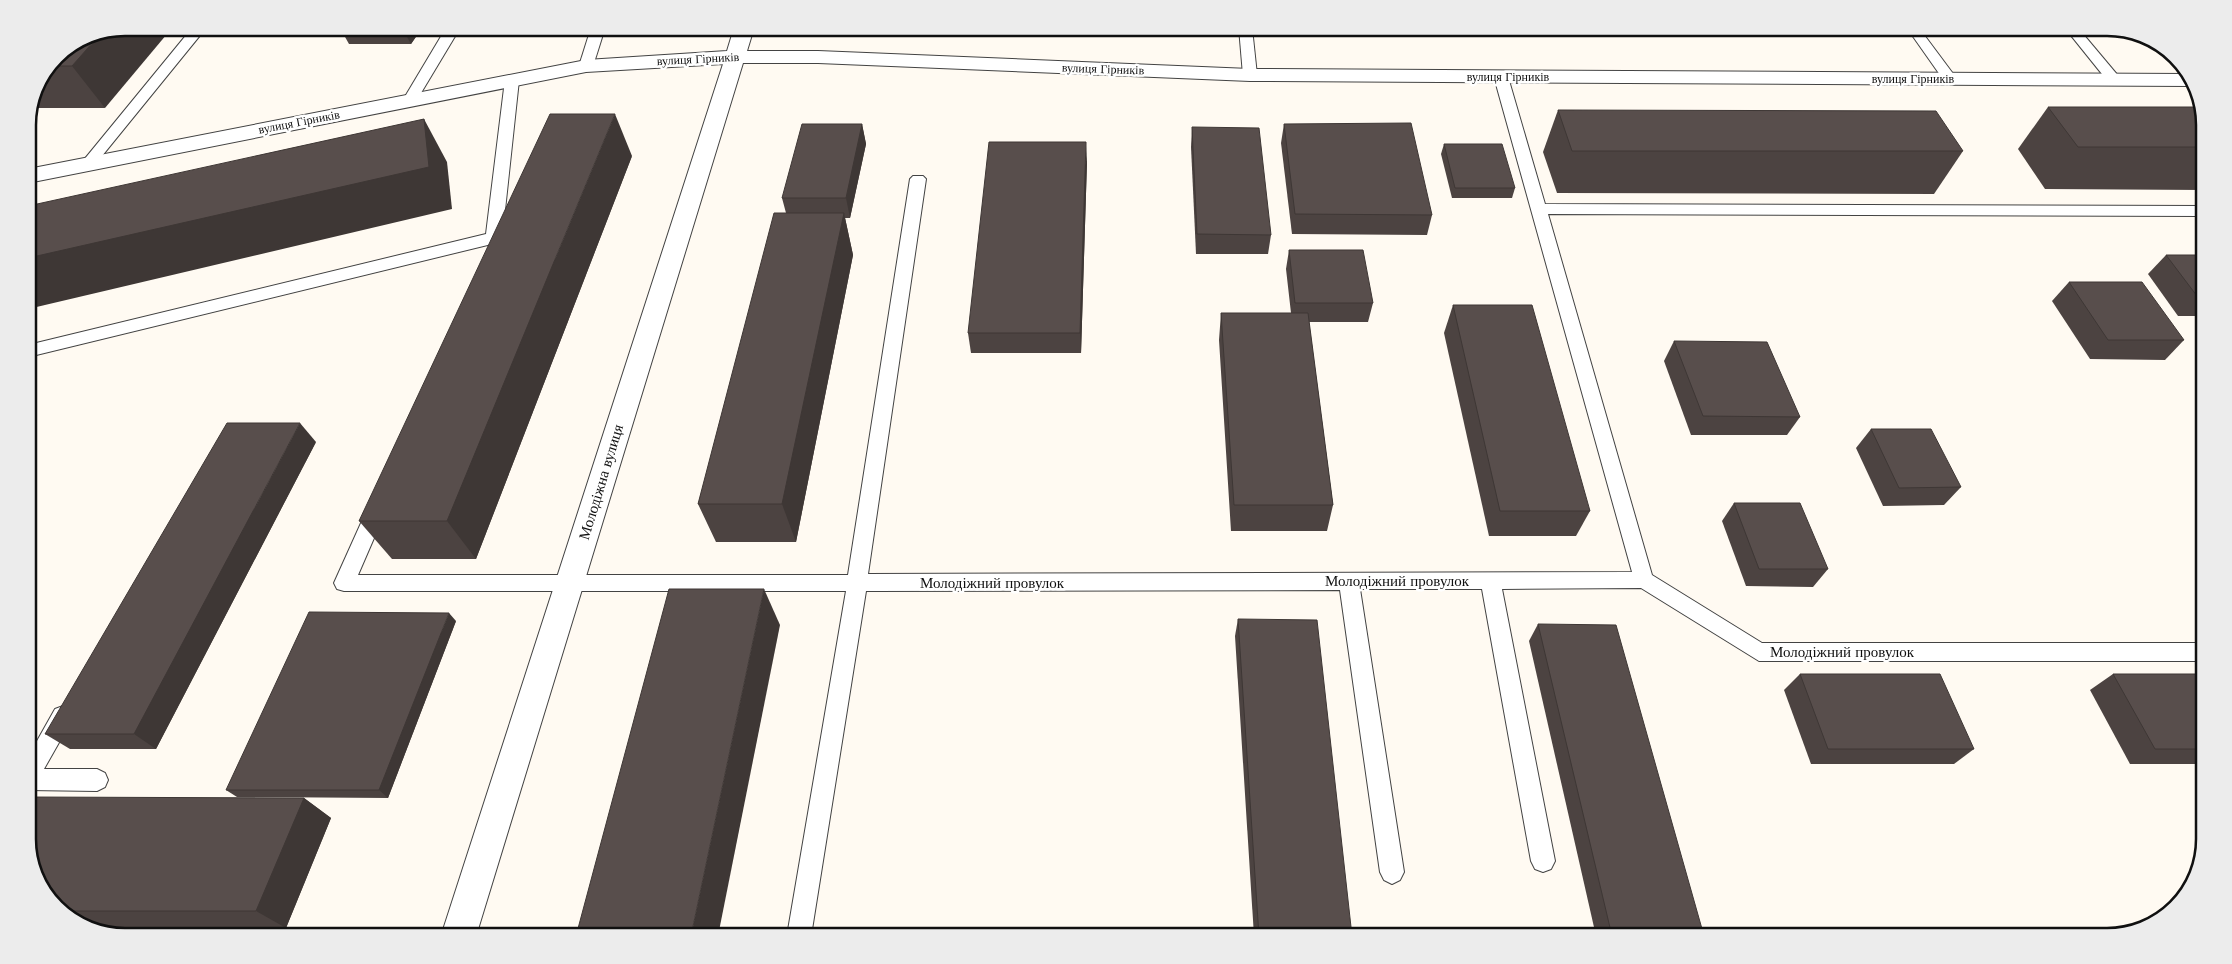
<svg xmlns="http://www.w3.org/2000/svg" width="2232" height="964" viewBox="0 0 2232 964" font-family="'Libre Baskerville',serif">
<rect width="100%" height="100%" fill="#fffaf2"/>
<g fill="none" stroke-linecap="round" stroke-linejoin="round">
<defs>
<g id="lane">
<path d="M192,28H206L93,167H83L80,164L83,161Z"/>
<path d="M446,28H460L415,103H405L403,100Z"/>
<path d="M591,28H605L593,66L586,70L579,66Z"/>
<path d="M1239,28H1252L1257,75L1255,78L1250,79L1243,75Z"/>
<path d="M1907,28H1919L1957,79L1955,82H1945Z"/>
<path d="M2065,28H2078L2120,78L2122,81L2120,84H2110Z"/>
<path d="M1501,73L1508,77L1545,204L2204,206V216L1548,214L1652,575L1762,643H2204V661H1759L1641,588L1502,589L1555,861L1551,869L1543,872L1535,869L1531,861L1482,589H1360L1404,872L1400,880L1392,884L1384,880L1380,872L1340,590L866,591L811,936H787L846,591H344L337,589L334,583L370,503L377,500L384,503L387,508L358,575H848L910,179L913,176H923L926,179L868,574L1632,572L1494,77Z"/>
<path d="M512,76L519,80L502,238L500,242L28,357V345L486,234L505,80Z"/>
<path d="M63,706L71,709L74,716L44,769H97L105,773L108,780L105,787L97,791L28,790V757L55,709Z"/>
</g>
<path id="street" d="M734,28H754L747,51H818L1250,69L2187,74L2192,86L1250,81L818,63H743L476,936H441L723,64L586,72L28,183V169L586,60L727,51Z"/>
</defs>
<use href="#lane" stroke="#434343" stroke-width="2"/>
<use href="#street" stroke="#434343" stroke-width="2"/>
<use href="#lane" fill="#fff" fill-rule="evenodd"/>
<use href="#street" fill="#fff" fill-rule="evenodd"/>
</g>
<g fill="#4c4341">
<path d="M340,28H422L411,44H349Z"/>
<path d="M88,35L105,108H33L31,106L35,88L56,56Z"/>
<path d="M2048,107L2204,119V190L2045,189L2018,149Z"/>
<path d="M1558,110L1963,151L1934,194L1557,193L1543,152Z"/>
<path d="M862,124L866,144L850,218H845L853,255L796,542H716L698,504L786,213L782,198Z"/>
<path d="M1284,124L1432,215L1427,235L1292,234L1281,143Z"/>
<path d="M1192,127L1271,235L1268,254H1196L1191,147Z"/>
<path d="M1444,144L1515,188L1512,198H1452L1441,154Z"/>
<path d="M632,156L476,559H392L359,521Z"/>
<path d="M1087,162L1081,353H971L968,333Z"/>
<path d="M1289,250L1373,303L1368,322H1309L1333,505L1327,531H1231L1219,340L1221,313H1291L1286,269Z"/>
<path d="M2166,255H2204V316H2178L2148,274Z"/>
<path d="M2069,282L2184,340L2165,360L2090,359L2052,301Z"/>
<path d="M1453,305L1590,511L1576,536H1489L1444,333Z"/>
<path d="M1674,341L1800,417L1787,435H1691L1664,361Z"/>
<path d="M1871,429L1961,487L1944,505L1883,506L1856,448Z"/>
<path d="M316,442L156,749H70L45,734Z"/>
<path d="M1734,503L1828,569L1813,587L1746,586L1722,521Z"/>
<path d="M1238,619L1352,936H1254L1235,636Z"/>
<path d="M456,621L388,798L237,797L226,790Z"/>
<path d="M1538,624L1704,936H1596L1529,641Z"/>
<path d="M1800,674L1974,749L1954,764H1811L1784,690Z"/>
<path d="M2113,674H2204V764H2130L2090,690Z"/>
<path d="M304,798L331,818L286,928H86L48,898Z"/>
</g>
<g fill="#3e3735">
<path d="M125,28H172L105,108L72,66L102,32Z"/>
<path d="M402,28H422L411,44Z"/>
<path d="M615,114L632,156L476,559L447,521Z"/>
<path d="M424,119L447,162L452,209L28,309V258Z"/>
<path d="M862,124L866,144L850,218L846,198Z"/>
<path d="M1086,142L1087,162L1081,353L1080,333Z"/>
<path d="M844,213L853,255L796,542L782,504Z"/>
<path d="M300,423L316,442L156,749L134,734Z"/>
<path d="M764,589L780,625L718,936H691Z"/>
<path d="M449,613L456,621L388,798L379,790Z"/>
<path d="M304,798L331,818L286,928L256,911Z"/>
</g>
<g fill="#584e4c" stroke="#3e3735">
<path d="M102,32L72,66H50L56,56L88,35Z"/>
<path d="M2048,107H2200L2204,119V147H2078Z"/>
<path d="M1558,110L1936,111L1963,151H1572Z"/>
<path d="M550,114H615L447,521H359Z"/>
<path d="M424,119L429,167L28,258V206Z"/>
<path d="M1411,123L1432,215L1295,214L1284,124Z"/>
<path d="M802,124H862L846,198H782Z"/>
<path d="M1192,127L1259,128L1271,235L1197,234Z"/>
<path d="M989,142H1086L1080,333H968Z"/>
<path d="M1444,144H1502L1515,188H1455Z"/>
<path d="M774,213H844L782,504H698Z"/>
<path d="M1289,250H1363L1373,303H1295Z"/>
<path d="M2166,255H2204V296H2197Z"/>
<path d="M2069,282H2142L2184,340H2108Z"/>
<path d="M1453,305H1532L1590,511H1500Z"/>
<path d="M1221,313H1308L1333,505H1234Z"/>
<path d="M1674,341L1767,342L1800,417L1703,416Z"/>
<path d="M227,423H300L134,734H45Z"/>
<path d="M1871,429H1931L1961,487L1899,488Z"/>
<path d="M1734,503H1800L1828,569H1759Z"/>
<path d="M669,589H764L691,936H576Z"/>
<path d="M309,612L449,613L379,790H226Z"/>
<path d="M1238,619L1317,620L1352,936H1259Z"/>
<path d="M1538,624L1616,625L1704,936H1612Z"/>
<path d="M1800,674H1940L1974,749H1828Z"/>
<path d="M2113,674H2204V749H2155Z"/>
<path d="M28,797L304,798L256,911H64L48,898L28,845Z"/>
</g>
<g text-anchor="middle" stroke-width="5" stroke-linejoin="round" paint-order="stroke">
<g font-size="12" fill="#101010" stroke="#fff">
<text transform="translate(698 59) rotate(-3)" y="4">вулиця Гірників</text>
<text transform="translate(1103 69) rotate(2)" y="4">вулиця Гірників</text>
<text x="1508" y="81">вулиця Гірників</text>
<text x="1913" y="83">вулиця Гірників</text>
<text transform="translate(299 122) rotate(-11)" y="4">вулиця Гірників</text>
</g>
<g font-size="15" fill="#101010" stroke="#fff">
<text transform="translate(601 482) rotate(-73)" y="5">Молодіжна вулиця</text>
<text x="1397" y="586">Молодіжний провулок</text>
<text x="992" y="588">Молодіжний провулок</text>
<text x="1842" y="657">Молодіжний провулок</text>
</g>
</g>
<path d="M0 0H2232V964H0ZM125 36H2107A89 89 0 0 1 2196 125V839A89 89 0 0 1 2107 928H125A89 89 0 0 1 36 839V125A89 89 0 0 1 125 36Z" fill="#ececec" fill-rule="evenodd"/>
<path fill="none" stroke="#101010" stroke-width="2.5" d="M125 36H2107A89 89 0 0 1 2196 125V839A89 89 0 0 1 2107 928H125A89 89 0 0 1 36 839V125A89 89 0 0 1 125 36Z"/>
</svg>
